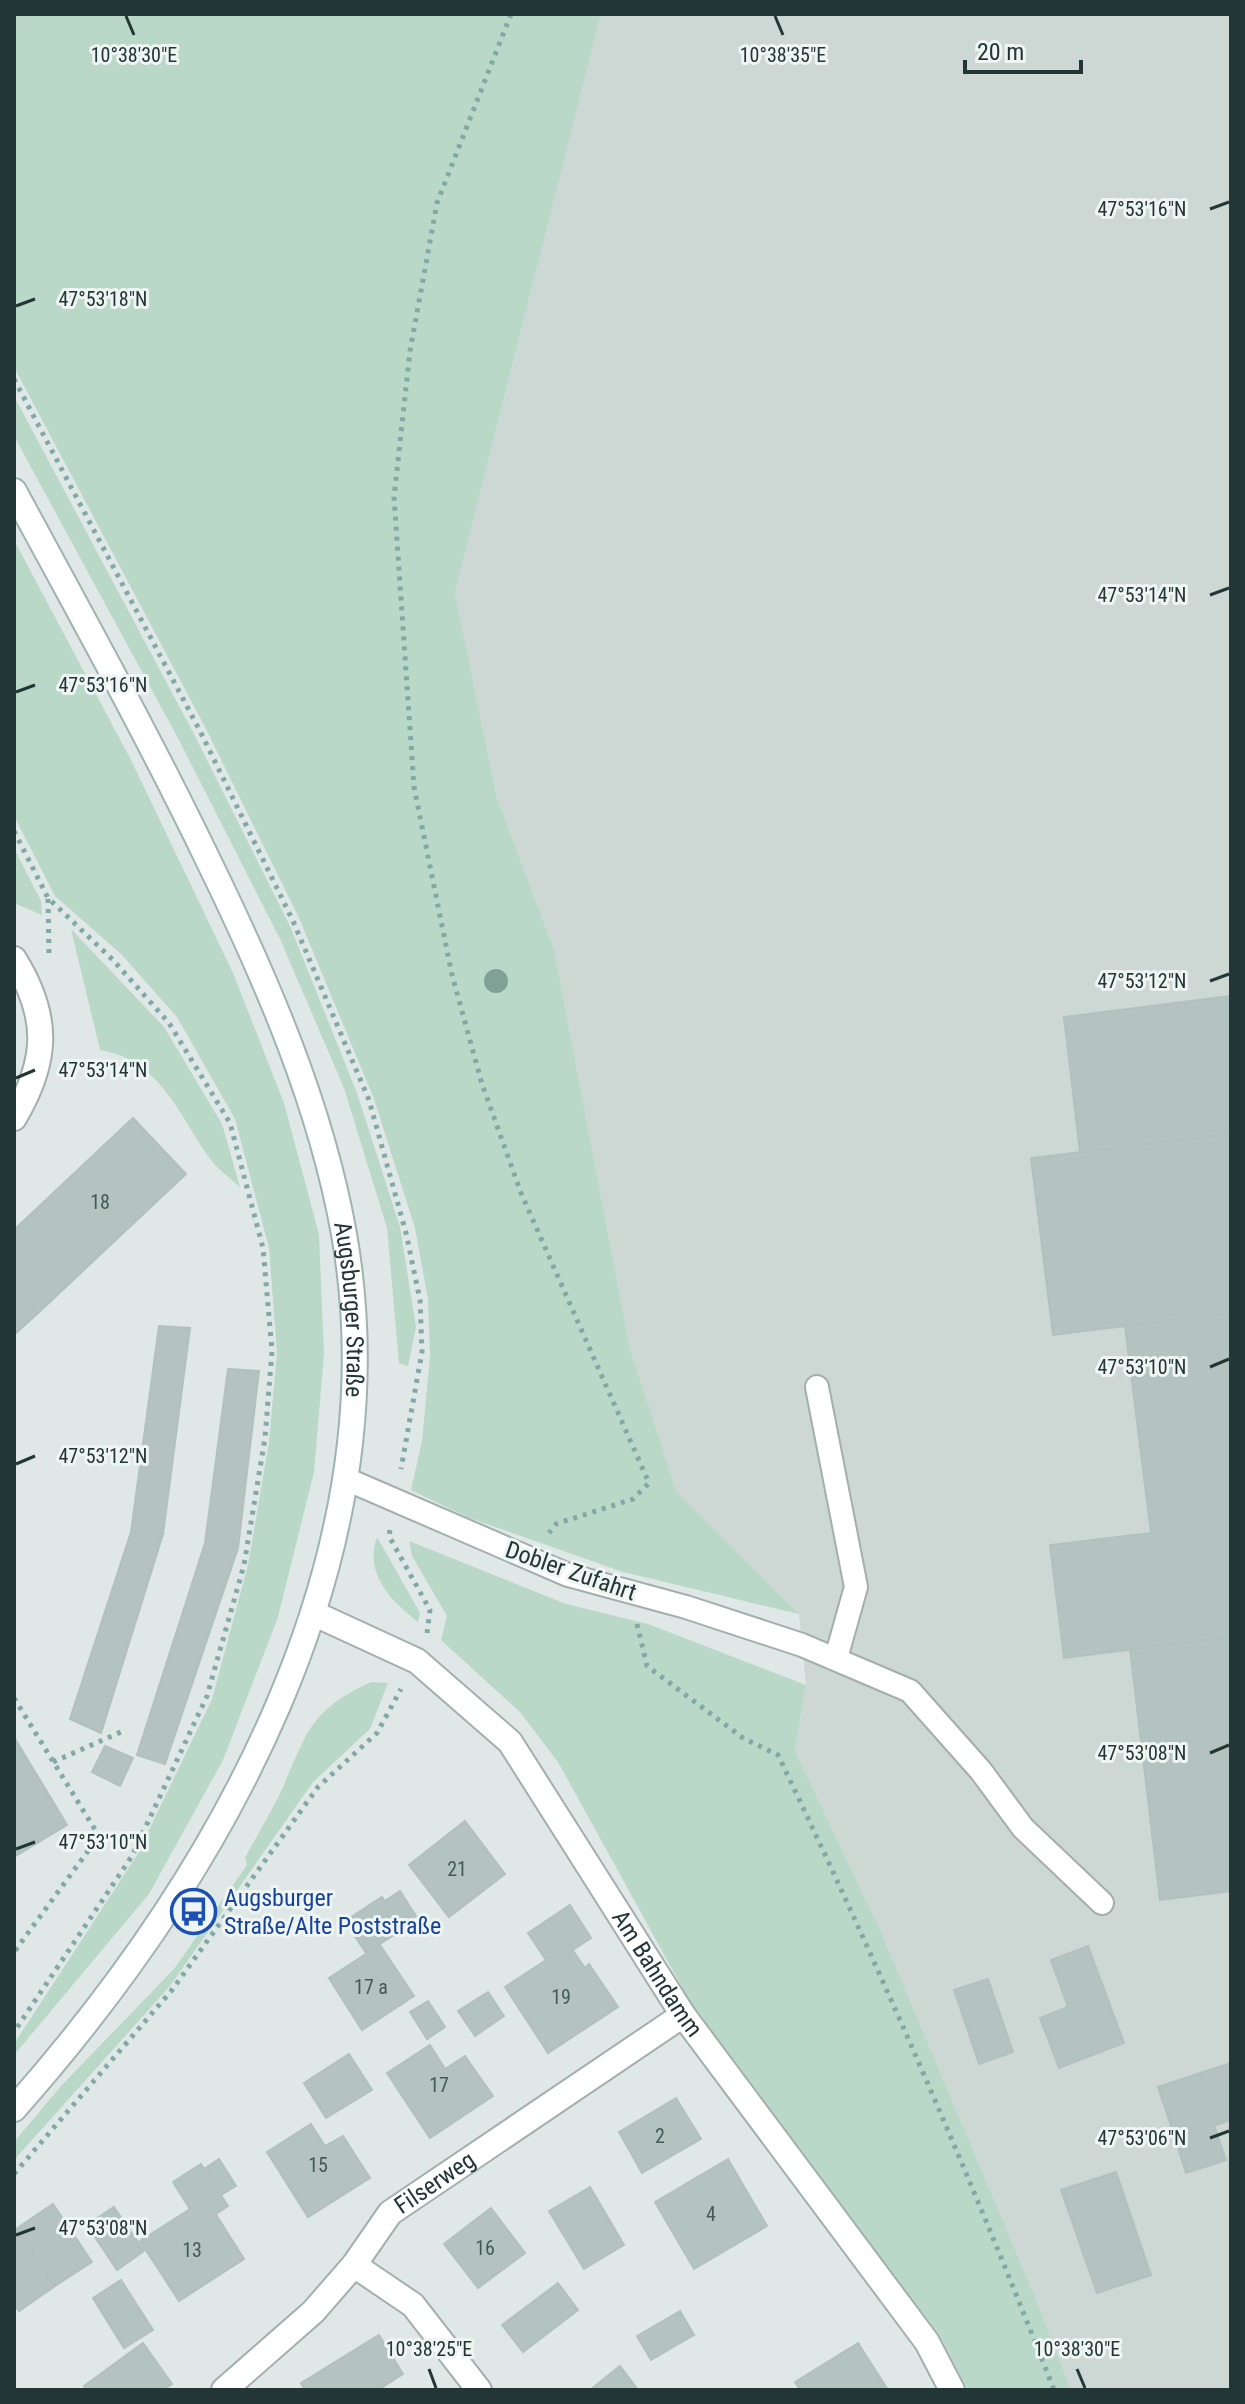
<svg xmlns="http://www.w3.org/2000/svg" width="1245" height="2404" viewBox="0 0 1245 2404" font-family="'Roboto Condensed',sans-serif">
<rect width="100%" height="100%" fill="#dfe8e6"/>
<path fill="#cdd8d5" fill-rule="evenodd" d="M601,14H1231V996L1064,1017L1080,1152L1031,1159L1053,1334L1125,1326L1151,1533L1051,1546L1130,1649L1160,1899L1231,1891V2063L1158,2087L1186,2173L1226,2160L1214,2125L1231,2120V2390H1071L1038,2304L882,1934L795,1751L806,1685L799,1614L676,1492L630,1349L554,949L497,798L455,593ZM1088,1946L1124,2043L1059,2067L1040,2018L1068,2007L1051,1961ZM988,1979L1013,2052L979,2063L954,1991ZM1115,2172L1151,2274L1097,2293L1061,2191Z"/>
<g fill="#b9d8c8">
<path d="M14,14H601L455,593L497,798L554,949L630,1349L676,1491L799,1614L623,1572L467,1517L411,1490L422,1441L430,1355L428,1299L415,1228L374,1099L299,918L205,727L14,367Z"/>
<path d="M14,396L194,734L290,926L357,1093L400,1227L416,1327L408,1366L399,1363L387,1228L344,1088L280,939L179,740L14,436Z"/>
<path d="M14,540L131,760L233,973L284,1103L319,1235L324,1354L314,1472L278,1617L223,1760L149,1894L14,2055V2044L137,1855L212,1699L248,1565L269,1442L277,1352L269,1248L235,1119L177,1017L121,954L55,896L14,816Z"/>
<path d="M14,848L41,901L42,915L14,903Z"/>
<path d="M71,929L164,1027L222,1124L240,1187C229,1177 216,1168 208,1156C178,1112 158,1059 100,1050Z"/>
<path d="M377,1537L420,1613L418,1622C391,1601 364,1574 377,1537Z"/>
<path d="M409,1541L566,1604L648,1624L806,1685L795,1751L882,1934L1038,2304L1071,2390H968L940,2336L694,2009L558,1762L520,1712L441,1640L447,1616L412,1556Z"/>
<path d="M371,1682L388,1683L370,1729L313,1782L170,1986L14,2160V2142L61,2086L174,1969L247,1865L245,1858C257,1835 272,1811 283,1787C308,1730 311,1710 371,1682Z"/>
</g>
<g fill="#b4c3bf" stroke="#b2c1be" stroke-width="2">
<path d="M1231,996V1134L1080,1152L1064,1017Z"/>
<path d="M133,1118L186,1174L37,1314L14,1290V1230Z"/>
<path d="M1231,1134V1313L1053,1335L1031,1158Z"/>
<path d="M14,1290L37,1314L14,1335Z"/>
<path d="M1231,1313V1637L1064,1658L1050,1545L1151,1533L1125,1326Z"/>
<path d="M159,1326L190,1328L163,1534L101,1733L70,1719L131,1532Z"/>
<path d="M228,1369L259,1371L238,1548L165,1764L137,1755L205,1543Z"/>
<path d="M1231,1637V1891L1160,1900L1130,1649Z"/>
<path d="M14,1737L67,1825L14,1857Z"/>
<path d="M105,1746L133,1758L120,1786L92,1772Z"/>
<path d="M465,1821L505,1874L449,1917L409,1865Z"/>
<path d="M400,1891L416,1916L402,1926L385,1901Z"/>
<path d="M382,1897L403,1929L366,1953L345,1921Z"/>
<path d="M570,1905L591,1938L573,1950L569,1945L546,1960L528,1933Z"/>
<path d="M380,1945L414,1996L362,2030L329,1978Z"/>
<path d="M569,1945L585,1968L589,1964L618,2007L548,2053L505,1987Z"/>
<path d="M1088,1946L1124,2043L1059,2068L1040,2018L1068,2007L1051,1960Z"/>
<path d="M988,1979L1013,2052L979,2064L954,1990Z"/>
<path d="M488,1992L504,2016L475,2036L458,2011Z"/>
<path d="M428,2001L445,2027L427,2039L410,2012Z"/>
<path d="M430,2045L445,2069L465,2056L493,2096L430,2138L387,2073Z"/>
<path d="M349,2054L372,2090L326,2118L304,2083Z"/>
<path d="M1231,2063V2120L1175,2138L1158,2087Z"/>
<path d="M676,2098L701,2139L642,2173L619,2132Z"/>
<path d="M311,2124L325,2146L343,2136L370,2178L308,2217L267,2152Z"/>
<path d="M1214,2125L1226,2160L1186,2173L1175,2138Z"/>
<path d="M219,2159L236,2186L221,2195L204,2169Z"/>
<path d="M728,2159L767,2226L694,2269L655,2202Z"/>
<path d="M201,2164L228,2206L216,2214L206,2199L190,2209L173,2182Z"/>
<path d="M1116,2172L1151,2275L1097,2293L1061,2190Z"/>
<path d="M590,2187L624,2245L584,2269L549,2211Z"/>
<path d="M206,2199L244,2259L179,2301L140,2241Z"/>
<path d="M53,2204L92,2262L55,2286L16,2229Z"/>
<path d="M114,2207L144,2251L117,2270L87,2225Z"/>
<path d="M491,2208L525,2253L478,2288L444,2244Z"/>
<path d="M16,2229L55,2286L19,2311L14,2304Z"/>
<path d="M121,2280L153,2330L124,2348L93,2298Z"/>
<path d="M558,2283L578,2310L523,2352L502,2325Z"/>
<path d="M680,2311L694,2335L651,2360L637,2336Z"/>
<path d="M379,2335L403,2374L378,2390H305L301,2383Z"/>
<path d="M143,2343L172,2384L163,2390H86L84,2386Z"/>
<path d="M858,2343L888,2390H800L795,2382Z"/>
<path d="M620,2366L638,2390H590Z"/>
</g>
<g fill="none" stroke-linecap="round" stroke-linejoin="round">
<defs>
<g id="service">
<path d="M817,1387L856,1587L836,1658"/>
<path d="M346,1479L568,1575L686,1607L802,1645L910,1691L981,1771L1023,1828L1102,1903"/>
</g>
<g id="minor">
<path d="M14,959C50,1017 48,1061 14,1118"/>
<path id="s1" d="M315,1614L417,1661L510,1742L683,2015L927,2342L952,2390"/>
<path d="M354,2265L413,2305L479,2390"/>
<path id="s2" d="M224,2390L313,2312L354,2265L390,2213L683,2015"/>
</g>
<g id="secondary">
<path id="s3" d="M14,491C81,615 149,737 210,864C267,981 321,1105 344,1234C401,1558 222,1874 14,2109"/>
</g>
</defs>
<use href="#service" stroke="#a3afad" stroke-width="26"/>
<use href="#minor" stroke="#a3afad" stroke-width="28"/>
<use href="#secondary" stroke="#9fb3b0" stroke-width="28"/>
<g stroke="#82a9a5" stroke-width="5" stroke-dasharray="4 6" stroke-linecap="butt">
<path d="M511,14L437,203L410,351L394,497L414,787L452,975L482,1084L521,1193L649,1483L633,1499L556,1524L549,1533"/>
<path d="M14,379L200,731L293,921L369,1100L406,1233L420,1300L422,1352L401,1469"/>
<path d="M14,831L48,898L113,960L169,1023L230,1123L263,1248L272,1351L265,1438L244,1565L207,1696L132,1856L14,2032"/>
<path d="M48,899L49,953"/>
<path d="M390,1530L389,1536L430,1610L427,1633"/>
<path d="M637,1624L647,1666L743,1738L778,1755C878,1964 970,2175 1054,2390"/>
<path d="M14,1698L99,1836L14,1952"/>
<path d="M53,1762L121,1732"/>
<path d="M14,2174L172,1990L318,1787L377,1733L401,1689"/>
</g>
<use href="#service" stroke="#fff" stroke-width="22"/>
<use href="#minor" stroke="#fff" stroke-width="24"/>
<use href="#secondary" stroke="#fff" stroke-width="24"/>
</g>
<circle fill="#7fa295" cx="496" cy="981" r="12"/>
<path fill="none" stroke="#223635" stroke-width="3" d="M126,16L134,35M775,16L783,35M1210,209L1229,202M16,306L35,299M1210,595L1229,588M16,692L35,685M1210,981L1229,974M16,1078L35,1070M1210,1367L1229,1359M16,1464L35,1456M1210,1753L1229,1745M16,1849L35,1842M1210,2138L1229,2131M16,2235L35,2228M429,2369L436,2388M1077,2369L1085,2388"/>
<defs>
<symbol id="bus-ring" viewBox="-11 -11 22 22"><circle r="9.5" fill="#eff5f3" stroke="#1a4fb4" stroke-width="1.5"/><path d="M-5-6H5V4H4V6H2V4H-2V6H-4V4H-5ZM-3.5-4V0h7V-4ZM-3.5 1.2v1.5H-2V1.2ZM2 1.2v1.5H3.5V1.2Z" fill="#1a4fb4"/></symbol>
</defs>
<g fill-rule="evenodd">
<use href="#bus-ring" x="168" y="1886" width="51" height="51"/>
</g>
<g text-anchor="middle" stroke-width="6" stroke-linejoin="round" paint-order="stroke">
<g font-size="20" fill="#465958">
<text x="100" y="1209">18</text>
<text x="457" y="1876">21</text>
<text x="371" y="1994">17 a</text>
<text x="561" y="2004">19</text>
<text x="439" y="2092">17</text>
<text x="660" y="2143">2</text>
<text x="318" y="2172">15</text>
<text x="711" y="2221">4</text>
<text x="485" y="2255">16</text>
<text x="192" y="2257">13</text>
</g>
<g font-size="24" fill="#223635" stroke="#eff5f3">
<text dy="8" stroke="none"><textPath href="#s3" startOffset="892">Augsburger Straße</textPath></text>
<text transform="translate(571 1571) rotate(19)" y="8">Dobler Zufahrt</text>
<text dy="8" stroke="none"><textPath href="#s1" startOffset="510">Am Bahndamm</textPath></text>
<text dy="8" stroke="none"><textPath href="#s2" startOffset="298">Filserweg</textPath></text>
</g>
<g font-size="24" fill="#164399" stroke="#eff5f3" text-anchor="start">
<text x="224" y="1906">Augsburger<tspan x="224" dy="28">Straße/Alte Poststraße</tspan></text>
</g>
</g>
<g font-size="20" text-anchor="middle" fill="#223635" stroke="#eff5f3" stroke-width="6" stroke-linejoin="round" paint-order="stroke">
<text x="134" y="62">10°38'30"E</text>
<text x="783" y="62">10°38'35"E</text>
<text x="1142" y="216">47°53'16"N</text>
<text x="103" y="306">47°53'18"N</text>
<text x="1142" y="602">47°53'14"N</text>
<text x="103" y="692">47°53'16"N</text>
<text x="1142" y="988">47°53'12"N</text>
<text x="103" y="1077">47°53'14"N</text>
<text x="1142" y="1374">47°53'10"N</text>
<text x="103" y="1463">47°53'12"N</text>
<text x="1142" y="1760">47°53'08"N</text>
<text x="103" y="1849">47°53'10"N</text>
<text x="1142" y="2145">47°53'06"N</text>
<text x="103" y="2235">47°53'08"N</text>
<text x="429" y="2356">10°38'25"E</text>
<text x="1077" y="2356">10°38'30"E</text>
</g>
<rect width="1245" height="2404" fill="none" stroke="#223635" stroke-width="32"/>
<path d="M965 60v12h116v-12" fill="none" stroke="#223635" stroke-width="4"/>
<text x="977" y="60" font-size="24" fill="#223635" stroke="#eff5f3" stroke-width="6" paint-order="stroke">20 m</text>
</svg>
